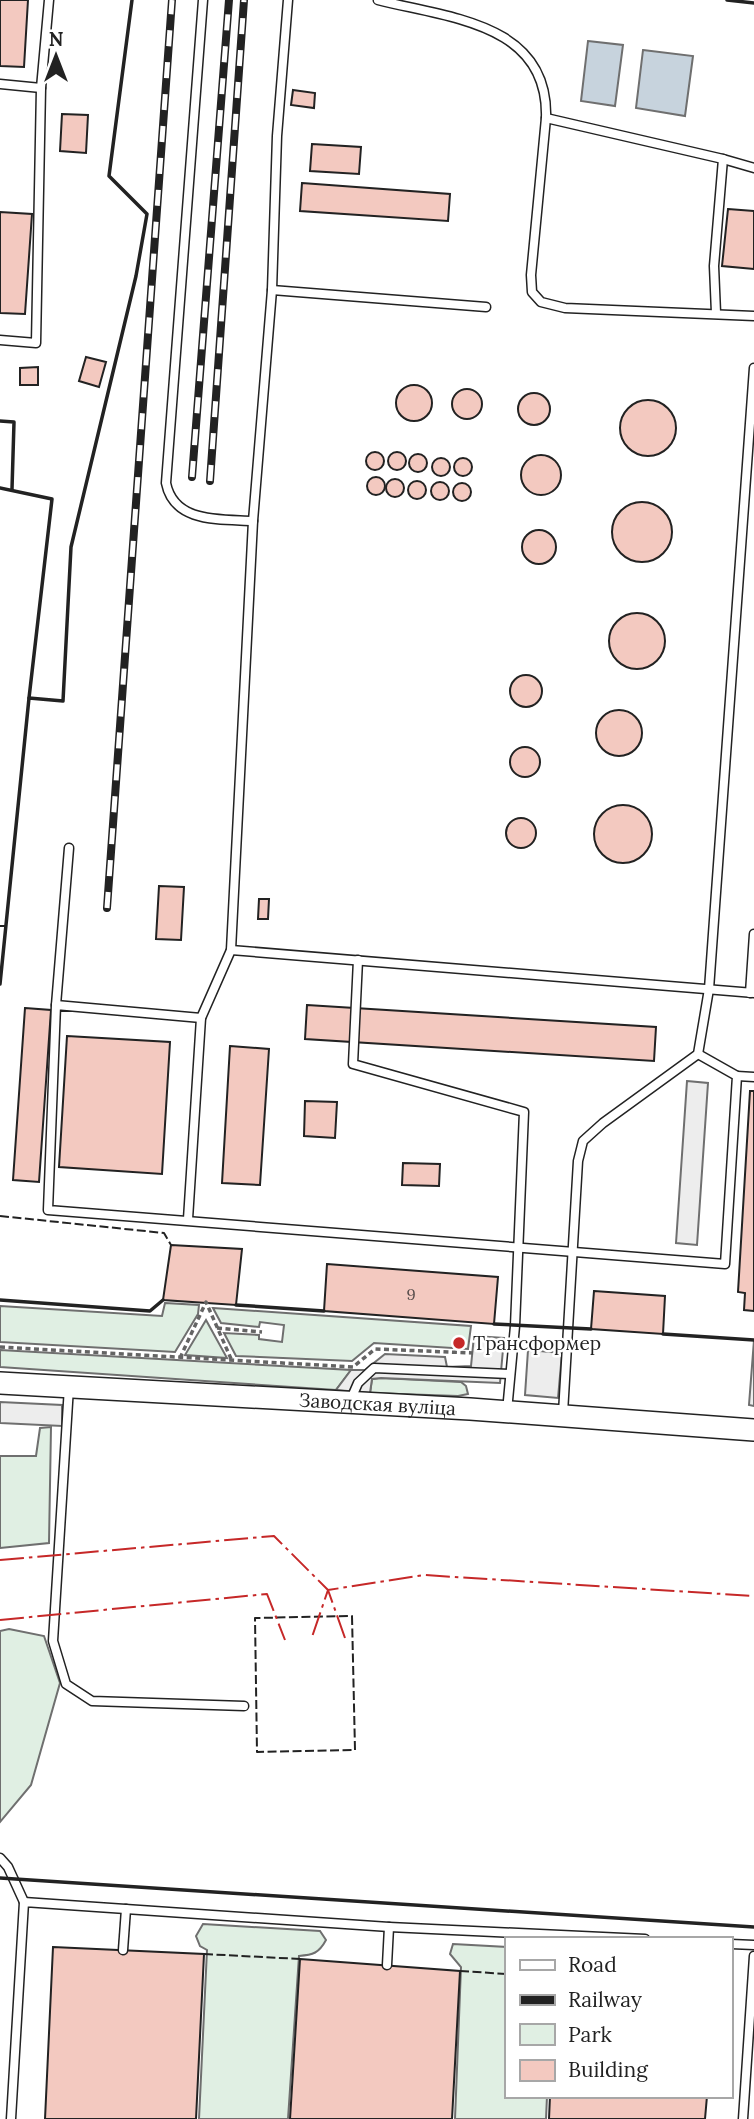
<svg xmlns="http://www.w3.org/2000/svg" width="754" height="2119" viewBox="0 0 754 2119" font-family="Lora,serif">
<rect width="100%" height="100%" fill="#fff"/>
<g fill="#e0efe3" stroke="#6f6f6f" stroke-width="2">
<path d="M165,1303L199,1305L198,1314L175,1352L0,1342V1306L162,1316Z"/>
<path d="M213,1308L471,1326L468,1349L374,1343L352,1361L236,1356L224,1333L259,1335V1339L282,1342L284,1325L260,1322L259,1327L221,1323Z"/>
<path d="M206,1320L227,1358L185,1355Z"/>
<path d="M0,1350L351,1370L336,1390L0,1367Z"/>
<path d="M381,1378L461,1382L466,1386L468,1394L458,1396L370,1393L372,1379Z"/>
<path d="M51,1427L49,1543L0,1548V1456H36L40,1428Z"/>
<path d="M9,1629L44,1636L60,1683L31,1785L0,1822V1631Z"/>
<path d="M203,1924L320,1931L326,1940C319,1953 313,1955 299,1956L288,2119H199L207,1950L200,1946L196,1936Z"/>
<path d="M453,1944L507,1947V2096H547L546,2119H455L461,1967L450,1954Z"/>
</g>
<g fill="#ededed" stroke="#6f6f6f" stroke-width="2">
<path d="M687,1081L708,1083L697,1245L676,1243Z"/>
<path d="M474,1336L504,1338L500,1383L381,1378L372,1379L370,1393L336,1390L351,1370H365L385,1354L445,1357L447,1367L471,1366Z"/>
<path d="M754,1340V1406L749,1405Z"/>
<path d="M528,1350L562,1353L558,1398L525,1395Z"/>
<path d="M0,1402L62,1405V1426L0,1423Z"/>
</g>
<g fill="#c7d3dd" stroke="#6f6f6f" stroke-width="2">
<path d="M588,41L623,45L615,106L581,101Z"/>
<path d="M643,50L693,56L685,116L636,108Z"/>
</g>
<g fill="#f3c9c0" stroke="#222" stroke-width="2">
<path d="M0,0H28L24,67L0,66Z"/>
<path d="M293,90L315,93L314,108L291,105Z"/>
<path d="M62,114L88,115L86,153L60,151Z"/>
<path d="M312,144L361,147L359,174L310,171Z"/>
<path d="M302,183L450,194L448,221L300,211Z"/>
<path d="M728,209L754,211V269L722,266Z"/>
<path d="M0,212L32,214L25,314L0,313Z"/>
<path d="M86,357L106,362L99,387L79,381Z"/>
<path d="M38,367V385H20V368Z"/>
<circle cx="414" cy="403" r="18"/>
<circle cx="467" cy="404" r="15"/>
<circle cx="534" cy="409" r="16"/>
<circle cx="648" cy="428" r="28"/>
<circle cx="397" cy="461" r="9"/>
<circle cx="375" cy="461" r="9"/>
<circle cx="418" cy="463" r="9"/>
<circle cx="541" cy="475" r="20"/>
<circle cx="441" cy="467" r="9"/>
<circle cx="463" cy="467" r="9"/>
<circle cx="376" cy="486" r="9"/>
<circle cx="395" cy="488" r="9"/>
<circle cx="417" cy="490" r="9"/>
<circle cx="440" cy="491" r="9"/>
<circle cx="462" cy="492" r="9"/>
<circle cx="642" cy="532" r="30"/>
<circle cx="539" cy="547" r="17"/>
<circle cx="637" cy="641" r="28"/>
<circle cx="526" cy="691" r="16"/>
<circle cx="619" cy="733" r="23"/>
<circle cx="525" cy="762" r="15"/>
<circle cx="623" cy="834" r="29"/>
<circle cx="521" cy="833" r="15"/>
<path d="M159,886L184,887L181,940L156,939Z"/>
<path d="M259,899H269L268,919H258Z"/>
<path d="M307,1005L656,1027L654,1061L305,1039Z"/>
<path d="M25,1008L51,1010L39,1182L13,1180Z"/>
<path d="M67,1036L170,1042L162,1174L59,1167Z"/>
<path d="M230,1046L269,1049L260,1185L222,1183Z"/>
<path d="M750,1091H754V1311L744,1310L745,1293L738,1292Z"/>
<path d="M305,1101L337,1102L335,1138L304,1136Z"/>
<path d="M403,1163L440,1164L439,1186L402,1185Z"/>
<path d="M171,1245L242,1249L236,1305L163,1300Z"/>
<path d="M327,1264L498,1277L494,1324L324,1311Z"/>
<path d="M594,1291L665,1296L663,1334L591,1329Z"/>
<path d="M53,1947L204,1954L196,2119H45Z"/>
<path d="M300,1959L460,1971L452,2119H290Z"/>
<path d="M550,2096H707L705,2119H549Z"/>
</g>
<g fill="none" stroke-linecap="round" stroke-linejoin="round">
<defs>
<g id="service">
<path d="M203,0L166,483C174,523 219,519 253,521"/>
<path d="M378,0C449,18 549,23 546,118L531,275L532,292L541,302L565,308L754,316"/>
<path d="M0,84L41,88"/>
<path d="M546,118L723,159L714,266L716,313"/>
<path d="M723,159L754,168"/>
<path d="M272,290L486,307"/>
<path d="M0,340L36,343L41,88L49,0"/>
<path d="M231,950L754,993"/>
<path d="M358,960L353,1064L524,1112L515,1326L507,1411"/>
<path d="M750,993L754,934"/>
<path d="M56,1005L69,848"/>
<path d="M201,1018L56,1005L48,1210L725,1264L737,1076L698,1054"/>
<path d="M737,1076L754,1077"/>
<path d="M188,1219L201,1018L231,950L253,521L272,290L277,136L288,0"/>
<path d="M69,1387L53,1641L66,1684L92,1701L244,1706"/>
<path d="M351,1399L358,1383L374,1368L509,1374"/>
<path d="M563,1413L578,1161L583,1141L603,1123L698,1054L709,989L754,368"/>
<path d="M0,1858L8,1867L24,1902"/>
<path d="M731,1944L754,1945"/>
<path d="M123,1950L126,1909"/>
<path d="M387,1965L389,1927"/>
<path d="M11,2119L24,1902L389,1927L645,1939"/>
<path d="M743,2119L754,1956"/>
</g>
<g id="tertiary">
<path id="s1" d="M0,1383L470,1409L754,1430"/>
</g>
</defs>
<use href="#service" stroke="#222" stroke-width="11"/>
<use href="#tertiary" stroke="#222" stroke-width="24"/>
<g stroke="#646464" stroke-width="3.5" stroke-dasharray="5 3.5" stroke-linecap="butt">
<path d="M217,1328L262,1332"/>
<path d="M0,1347L353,1367L375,1349L473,1353"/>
<path d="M180,1358L206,1302L232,1361"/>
</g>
<use href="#service" stroke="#fff" stroke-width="8"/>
<use href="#tertiary" stroke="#fff" stroke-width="21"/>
<defs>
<g id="rail">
<path d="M192,477L229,0"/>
<path d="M210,481L244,0"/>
<path d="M107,908L172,0"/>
</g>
</defs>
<use href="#rail" stroke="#222" stroke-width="8"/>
<use href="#rail" stroke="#fff" stroke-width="5" stroke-dasharray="16" stroke-linecap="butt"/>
<g stroke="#222" stroke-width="2" stroke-dasharray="9 3.5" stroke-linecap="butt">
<path d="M0,926H5"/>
<path d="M0,1216L164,1233L171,1245"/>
<path d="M352,1616L355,1750L257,1752L255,1618Z"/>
<path d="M204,1954L300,1959"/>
<path d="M460,1971L507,1974"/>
</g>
<g stroke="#222" stroke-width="3.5">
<path d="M727,0L754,3"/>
<path d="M0,421L14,422L12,489"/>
<path d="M0,488L52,499L29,698"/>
<path d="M0,984L29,698L63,701L71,547L136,276L147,214L109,176L132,0"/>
<path d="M0,1300L150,1311L163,1300"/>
<path d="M236,1305L324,1311"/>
<path d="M494,1324L591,1329"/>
<path d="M663,1334L754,1340"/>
<path d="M0,1878L754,1927"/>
</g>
<g stroke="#c62828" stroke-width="2" stroke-dasharray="24 5 3.5 5" stroke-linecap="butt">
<path d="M0,1560L274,1536L328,1590L312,1637"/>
<path d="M0,1620L267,1594L285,1640"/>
<path d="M345,1638L328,1590L424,1575L754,1596"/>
</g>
</g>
<circle fill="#c62828" stroke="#fff" stroke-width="2.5" cx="459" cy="1343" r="7"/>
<g text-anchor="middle" stroke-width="5" stroke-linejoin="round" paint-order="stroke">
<g font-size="16" fill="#564c4a">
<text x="411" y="1300">9</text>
</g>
<g font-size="19" fill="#222" stroke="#fff" text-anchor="start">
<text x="473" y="1350">Трансформер</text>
</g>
<g font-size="19" fill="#222" stroke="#fff">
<text dy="7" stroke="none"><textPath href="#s1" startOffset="378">Заводская вуліца</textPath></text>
</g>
</g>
<rect x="505" y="1937" width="228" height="161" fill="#ffffff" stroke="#a7a7a7" stroke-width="2"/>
<rect x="520" y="1960" width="35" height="10" fill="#ffffff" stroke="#a7a7a7" stroke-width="2"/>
<text x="568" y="1972" font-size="21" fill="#222222">Road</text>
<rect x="520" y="1995" width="35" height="10" fill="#222222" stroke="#a7a7a7" stroke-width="2"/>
<text x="568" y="2007" font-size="21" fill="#222222">Railway</text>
<rect x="520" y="2024" width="35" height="21" fill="#e0efe3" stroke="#a7a7a7" stroke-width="2"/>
<text x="568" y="2042" font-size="21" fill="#222222">Park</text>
<rect x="520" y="2060" width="35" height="21" fill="#f3c9c0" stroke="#a7a7a7" stroke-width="2"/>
<text x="568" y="2077" font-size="21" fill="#222222">Building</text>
<g transform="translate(56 56)" stroke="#ffffff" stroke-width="5" paint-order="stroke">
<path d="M0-5L12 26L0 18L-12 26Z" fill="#222222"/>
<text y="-10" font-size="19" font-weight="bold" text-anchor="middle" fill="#222222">N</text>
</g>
</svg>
